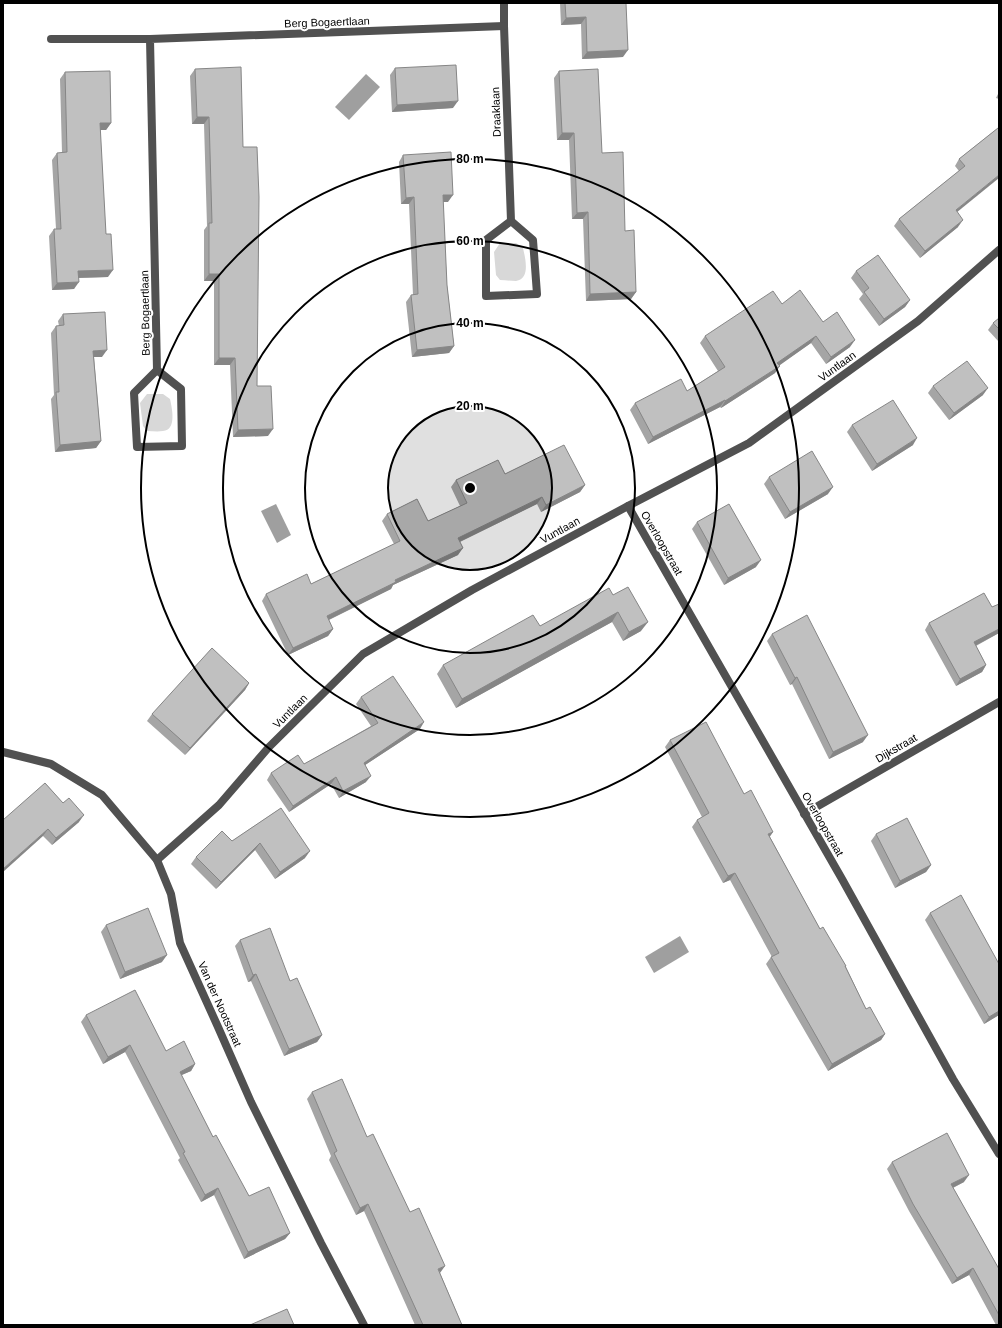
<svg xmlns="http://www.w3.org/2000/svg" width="1002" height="1328" viewBox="0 0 1002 1328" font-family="Helvetica,sans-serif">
<rect width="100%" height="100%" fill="#fff"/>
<g fill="#d8d8d8">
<path d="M500,243H516L523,248C525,257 531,279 516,281C511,281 505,280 500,280L496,275L494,252Z"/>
<path d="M147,394H163L170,399C172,408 177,430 163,431C157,432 152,431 147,431L143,426L140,403Z"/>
</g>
<g fill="#9f9f9f">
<path d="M366,74L380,87L349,120L335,107Z"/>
<path d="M276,504L291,535L277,543L261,511Z"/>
<path d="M680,936L689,952L654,973L645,957Z"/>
</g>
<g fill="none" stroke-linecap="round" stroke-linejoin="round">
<g stroke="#515151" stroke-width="8">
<path d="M504,3V26L511,221L533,240L537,294L486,296V240L511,221"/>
<path d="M51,39H150"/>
<path d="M157,370L181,389L182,446L137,447L134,393L157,370L150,39L504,26"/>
<path d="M628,506L842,879L953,1079L999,1154"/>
<path d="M3,752L51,764L102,795L157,860L171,894L180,943L218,1027L251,1102L321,1243L364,1325"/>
<path d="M804,814L999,702"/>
<path d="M157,860L219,805L269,747L363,654L472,590L628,506L749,443L918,321L999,250"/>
</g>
</g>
<g fill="#a5a5a5">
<path d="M560,3H626L623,57L582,59L581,24L561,25Z"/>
<path d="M395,68L453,108L392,112L390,75Z"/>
<path d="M195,69L243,147L257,386L268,436L233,437L230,365H214V281H204V230L207,226L204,124H192L190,76Z"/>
<path d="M559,71L602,153L625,231L636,292L631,299L586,301L583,219H572L569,140H557L554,78Z"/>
<path d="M65,72L111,123L106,130H100L108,277L78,278L74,289L52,290L49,236L54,229H56L52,160L57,153H62L60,79Z"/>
<path d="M999,92V99L996,98Z"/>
<path d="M998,128L957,212L958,227L920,258L894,226L899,219L959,171L955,166L959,159Z"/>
<path d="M403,155L448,202H443L447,285L454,346L449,353L412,357L406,302L411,295H413L409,204H401L399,162Z"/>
<path d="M856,271L910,300L905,307L879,326L859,299L863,294L851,278Z"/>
<path d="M782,304L823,322L850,347L826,364L811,343L779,365L775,373L721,408L720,407L648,444L630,410L635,403L687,391L718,371L700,343L705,336Z"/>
<path d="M63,314L102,357H94L101,441L96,448L55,452L51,399L54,395L51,333L56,326H59L58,321Z"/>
<path d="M999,318V342L988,330L993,323Z"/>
<path d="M933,386L983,395L949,420L928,393Z"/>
<path d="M852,425L913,445L872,471L847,432Z"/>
<path d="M505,474L585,485L580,492L541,512L537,504L460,542L458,555L393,585L391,589L329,620L333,629L328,636L288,655L262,601L266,594L311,584L394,544L382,521L387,514L428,521L460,506L451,487L456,480Z"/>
<path d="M769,477L828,494L785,519L764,484Z"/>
<path d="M697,522L756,567L724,585L692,529Z"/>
<path d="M613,595L641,631L623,641L612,622L456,708L437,674L443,665L540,626Z"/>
<path d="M999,604V633L976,646L986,665L982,672L956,686L925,630L929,623L992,607Z"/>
<path d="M772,634L863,742L829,759L792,684L790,685L767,641Z"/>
<path d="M249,683L245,690L185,755L147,721L152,714Z"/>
<path d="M361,697L420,729L365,765L366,782L339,798L331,784L289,812L267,780L271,773L304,764L371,726L356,704Z"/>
<path d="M670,740L744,794L770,837L820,929L846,966V967L866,1009L885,1034L881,1040L828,1071L766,964L771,957H772L730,880L723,883L692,827L697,820L702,817L665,747Z"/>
<path d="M45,783L79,822L52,845L43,836Z"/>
<path d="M281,808L305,858L275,879L255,850L216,889L191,864L196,857L232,841Z"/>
<path d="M876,834L931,865L926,872L895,888L871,841Z"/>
<path d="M930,913L999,964V1015L984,1024L925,920Z"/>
<path d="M106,925L162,962L120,979L101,932Z"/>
<path d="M240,940L290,981L322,1035L317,1042L284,1056L251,981L248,982L235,946Z"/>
<path d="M86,1015L195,1064L191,1071L181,1075L213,1137L249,1196L290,1233L285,1239L244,1259L214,1195L201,1202L178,1160L180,1158L125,1052L103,1064L81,1022Z"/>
<path d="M312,1092L367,1137L410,1212L440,1273L462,1325H415L364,1211L356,1215L329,1160L331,1156L307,1099Z"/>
<path d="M892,1162L964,1182L953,1188L999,1269V1325H996L969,1275L952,1284L909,1211L887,1169Z"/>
</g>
<g fill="#868686">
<path d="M586,17L581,24L561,25L566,18Z"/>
<path d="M628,50L623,57L582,59L587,52Z"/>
<path d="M458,101L453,108L392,112L397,105Z"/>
<path d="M197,117H209L204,124H192Z"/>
<path d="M100,123H111L106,130H95Z"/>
<path d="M562,133H574L569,140H557Z"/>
<path d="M999,175V178L951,217L956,210Z"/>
<path d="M443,195H453L448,202H438Z"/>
<path d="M414,197L409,204H401L406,198Z"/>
<path d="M588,212L583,219H572L577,213Z"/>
<path d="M963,220L958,227L920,258L925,251Z"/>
<path d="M113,270L108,277L73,278L78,271Z"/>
<path d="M209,274H219L214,281H204Z"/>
<path d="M79,282L74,289L52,290L57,283Z"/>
<path d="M636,292L631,299L586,301L590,294Z"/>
<path d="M910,300L905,307L879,326L884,319Z"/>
<path d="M816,336L811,343L773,370L777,363Z"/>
<path d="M855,340L850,347L826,364L831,357Z"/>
<path d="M454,346L449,353L412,357L417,350Z"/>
<path d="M107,350L102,357H88L93,351Z"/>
<path d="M219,358H235L230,365H214Z"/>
<path d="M780,366L775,373L721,408L725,401Z"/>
<path d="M988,388L983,395L949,420L954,413Z"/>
<path d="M725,400L720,407L648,444L653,437Z"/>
<path d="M273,429L268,436L233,437L238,430Z"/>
<path d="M917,438L913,445L872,471L877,464Z"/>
<path d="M101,441L96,448L55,452L60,445Z"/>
<path d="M585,485L580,492L541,512L546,505Z"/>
<path d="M833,487L828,494L785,519L790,512Z"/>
<path d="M542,497L537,504L453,545L458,538Z"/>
<path d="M463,548L458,555L393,585L391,589L322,623L327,616L395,580Z"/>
<path d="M761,560L756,567L724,585L728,578Z"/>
<path d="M618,612L612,622L456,708L462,699Z"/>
<path d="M648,622L641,631L623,641L629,632Z"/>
<path d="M333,629L328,636L288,655L293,648Z"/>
<path d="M999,629V633L969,649L974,642Z"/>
<path d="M986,665L982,672L956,686L960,679Z"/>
<path d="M797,677L792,684L790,685L795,678Z"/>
<path d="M249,683L245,690L185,755L190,748Z"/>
<path d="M424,722L420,729L359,769L364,763Z"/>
<path d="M868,735L863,742L829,759L833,752Z"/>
<path d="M371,776L366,782L339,798L343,791Z"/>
<path d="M336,777L331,784L289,812L293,806Z"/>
<path d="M84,815L79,822L52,845L56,838Z"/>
<path d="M48,829L43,836L3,872V869Z"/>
<path d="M773,832L769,838L768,834Z"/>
<path d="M260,843L255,850L216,889L221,882Z"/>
<path d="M310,851L305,858L275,879L280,872Z"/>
<path d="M931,865L926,872L895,888L900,881Z"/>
<path d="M735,873L730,880L723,883L728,876Z"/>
<path d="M167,955L162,962L120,979L125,972Z"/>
<path d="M256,974L251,981L248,982L253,975Z"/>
<path d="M999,1011V1015L984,1024L989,1017Z"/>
<path d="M885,1034L881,1040L828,1071L832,1064Z"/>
<path d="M322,1035L317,1042L284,1056L289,1049Z"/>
<path d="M130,1045L125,1052L103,1064L108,1057Z"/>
<path d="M195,1064L191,1071L175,1078L180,1072Z"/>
<path d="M969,1175L964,1182L946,1191L951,1184Z"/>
<path d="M218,1188L214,1195L201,1202L205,1195Z"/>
<path d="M368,1204L364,1211L356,1215L360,1208Z"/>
<path d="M290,1233L285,1239L244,1259L248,1252Z"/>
<path d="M445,1266L440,1273L438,1269Z"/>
<path d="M973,1268L969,1275L952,1284L957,1278Z"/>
</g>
<g fill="#c0c0c0" stroke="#868686">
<path d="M565,3H626L628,50L587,52L586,17L566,18Z"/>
<path d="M456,65L458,101L397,105L395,68Z"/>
<path d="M241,67L243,147H257L259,197L257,386H271L273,429L238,430L235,358H219V274H209V223H212L209,117H197L195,69Z"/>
<path d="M598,69L602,153L623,152L625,231L634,230L636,292L590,294L588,212L577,213L574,133H562L559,71Z"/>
<path d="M110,71L111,123H100L106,234H111L113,270L78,271L79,282L57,283L54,229H61L57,153L67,152L65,72Z"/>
<path d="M998,128L999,129V175L956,210L963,220L925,251L899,219L965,166L959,159Z"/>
<path d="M451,152L453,195H443L447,285L454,346L417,350L411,295L418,294L414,197L406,198L403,155Z"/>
<path d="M878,255L910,300L884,319L864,292L869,288L856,271Z"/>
<path d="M800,290L823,322L837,312L855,340L831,357L816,336L777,363L780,366L725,401V400L653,437L635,403L681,379L687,391L725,367L705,336L773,291L782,304Z"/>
<path d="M105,312L107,350L93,351L101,441L60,445L56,392H59L56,326L64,325L63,314Z"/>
<path d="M999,318V329L993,323Z"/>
<path d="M967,361L988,388L954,413L933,386Z"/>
<path d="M893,400L917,438L877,464L852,425Z"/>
<path d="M564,445L585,485L546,505L542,497L458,538L463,548L395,580L396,582L327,616L333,629L293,648L266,594L307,574L311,584L400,541L387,514L417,499L428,521L467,503L456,480L498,460L505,474Z"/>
<path d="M812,451L833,487L790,512L769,477Z"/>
<path d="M729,504L761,560L728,578L697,522Z"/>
<path d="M628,587L648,622L629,632L618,612L462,699L443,665L533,615L540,626L609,588L613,595Z"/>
<path d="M984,593L992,607L999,604V629L974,642L986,665L960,679L929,623Z"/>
<path d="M807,615L868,735L833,752L797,677L795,678L772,634Z"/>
<path d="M212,648L249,683L190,748L152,714Z"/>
<path d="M393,676L424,722L364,763L371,776L343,791L336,777L293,806L271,773L298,755L304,764L378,723L361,697Z"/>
<path d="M706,722L744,794L751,790L773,832L768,834L820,929L823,927L846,966H845L866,1009L870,1007L885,1034L832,1064L771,957L779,953L735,873L728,876L697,820L709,813L670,740Z"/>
<path d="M45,783L63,803L69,798L84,815L56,838L48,829L3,869V820Z"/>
<path d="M281,808L310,851L280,872L260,843L221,882L196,857L222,831L232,841Z"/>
<path d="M907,818L931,865L900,881L876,834Z"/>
<path d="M961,895L999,964V1011L989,1017L930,913Z"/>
<path d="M148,908L167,955L125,972L106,925Z"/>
<path d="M270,928L290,981L297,978L322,1035L289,1049L256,974L253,975L240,940Z"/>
<path d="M135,990L166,1051L184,1041L195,1064L180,1072L213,1137L216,1135L249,1196L269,1187L290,1233L248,1252L218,1188L205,1195L183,1153L185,1152L130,1045L108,1057L86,1015Z"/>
<path d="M342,1079L367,1137L373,1134L410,1212L419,1208L445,1266L438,1269L462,1325H423L368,1204L360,1208L334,1153L337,1151L312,1092Z"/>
<path d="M947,1133L969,1175L951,1184L999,1269V1315L973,1268L957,1278L913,1204L892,1162Z"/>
<path d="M287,1309L294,1325H250Z"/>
</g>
<circle cx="470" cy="488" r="82" fill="#000" fill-opacity=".12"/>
<g fill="none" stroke="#000" stroke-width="2">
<circle cx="470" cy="488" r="82"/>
<circle cx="470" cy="488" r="165"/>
<circle cx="470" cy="488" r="247"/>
<circle cx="470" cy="488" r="329"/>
</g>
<g text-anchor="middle" stroke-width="4" stroke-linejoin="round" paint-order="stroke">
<g font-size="11" fill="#000" stroke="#fff">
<text transform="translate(327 22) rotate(-2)" y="4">Berg Bogaertlaan</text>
<text transform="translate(496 112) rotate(-92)" y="4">Draaklaan</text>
<text transform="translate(145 313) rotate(-91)" y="4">Berg Bogaertlaan</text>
<text transform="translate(837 366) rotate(-36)" y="4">Vuntlaan</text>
<text transform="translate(560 530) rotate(-29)" y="4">Vuntlaan</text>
<text transform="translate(662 543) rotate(60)" y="4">Overloopstraat</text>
<text transform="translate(290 711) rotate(-45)" y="4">Vuntlaan</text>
<text transform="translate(896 748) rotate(-30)" y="4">Dijkstraat</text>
<text transform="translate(823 824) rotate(60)" y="4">Overloopstraat</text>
<text transform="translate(220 1004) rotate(66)" y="4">Van der Nootstraat</text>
</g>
</g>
<circle cx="470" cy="488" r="6" fill="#000" stroke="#fff" stroke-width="2"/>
<g font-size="12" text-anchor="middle" font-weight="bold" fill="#000" stroke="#fff" stroke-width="4" stroke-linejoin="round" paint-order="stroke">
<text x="470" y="163">80 m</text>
<text x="470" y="245">60 m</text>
<text x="470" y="327">40 m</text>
<text x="470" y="410">20 m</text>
</g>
<rect width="1002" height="1328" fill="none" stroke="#000000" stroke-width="8"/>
</svg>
